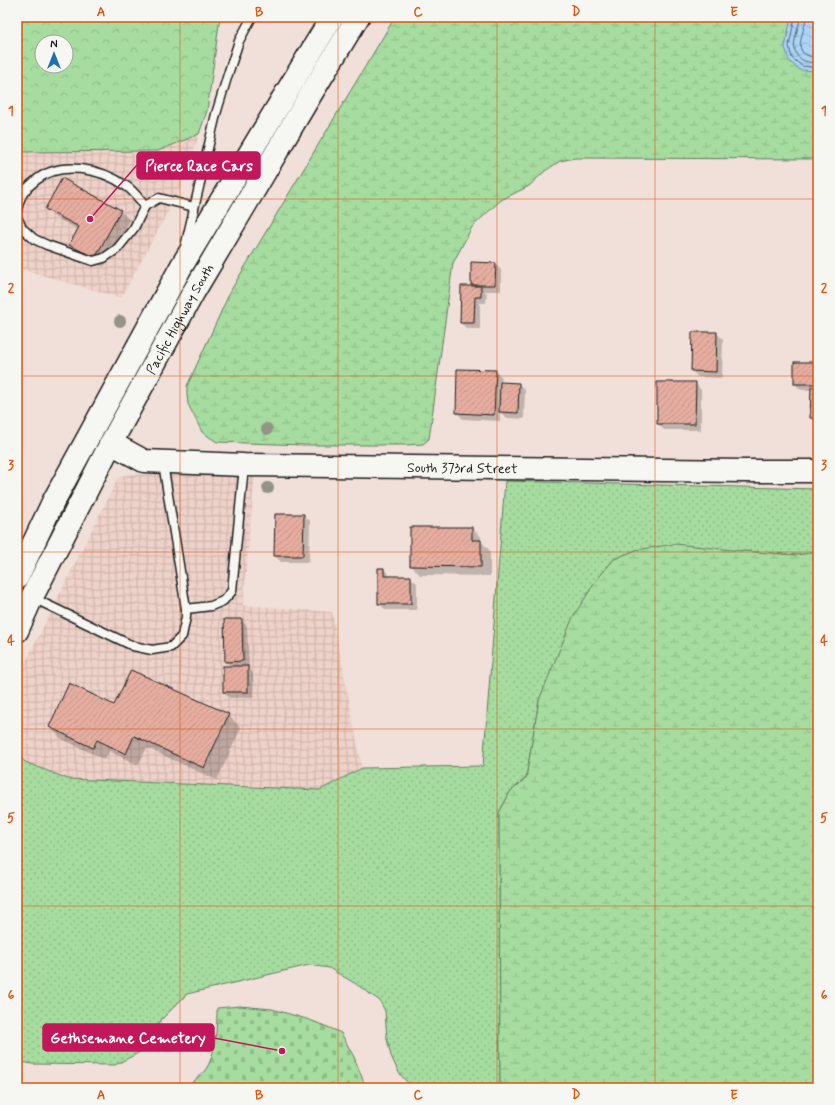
<svg xmlns="http://www.w3.org/2000/svg" width="835" height="1105" viewBox="0 0 835 1105" font-family="Mynerve,sans-serif">
<defs>
<pattern id="industrial-grid" width="8" height="8" patternUnits="userSpaceOnUse"><rect width="8" height="8" fill="#eed1c8"/><path d="M0 4h8M4 0v8" fill="none" stroke="#ccb3ab"/></pattern>
<pattern id="grass-dots" width="8" height="8" patternUnits="userSpaceOnUse"><rect width="8" height="8" fill="#a6dc9f"/><path d="M2 2h.1M6 6h.1" fill="none" stroke="#8ebc88" stroke-width="1.8" stroke-linecap="round"/></pattern>
<pattern id="forest-crowns" width="20" height="18" patternUnits="userSpaceOnUse"><rect width="20" height="18" fill="#a6dc9f"/><path d="M2 6a3 3 0 1 1 6 0M12 15a3 3 0 1 1 6 0" fill="none" stroke="#8ebc88"/></pattern>
<pattern id="wetland-marsh" width="20" height="14" patternUnits="userSpaceOnUse"><rect width="20" height="14" fill="#a6dc9f"/><path d="M1 5h8M5 5V1M11 12h8M15 12V8" fill="none" stroke="#8ebc88"/></pattern>
<pattern id="cemetery-stones" width="16" height="16" patternUnits="userSpaceOnUse"><rect width="16" height="16" fill="#a6dc9f"/><path d="M2 7V4a2 2 0 0 1 4 0v3zM10 15v-3a2 2 0 0 1 4 0v3z" fill="#8ebc88"/></pattern>
<pattern id="water-waves" width="16" height="10" patternUnits="userSpaceOnUse"><rect width="16" height="10" fill="#abd4f6"/><path d="M0 5q4-4 8 0t8 0" fill="none" stroke="#93b5d2"/></pattern>
<pattern id="building-hatch" width="6" height="6" patternUnits="userSpaceOnUse"><rect width="6" height="6" fill="#e6ada0"/><path d="M-1 1l2-2M0 6l6-6M5 7l2-2" fill="none" stroke="#c59489"/></pattern>
</defs>
<rect width="100%" height="100%" fill="#f1e0d9"/>
<filter id="ink" filterUnits="userSpaceOnUse"><feTurbulence type="fractalNoise" baseFrequency=".025" numOctaves="2"/><feDisplacementMap in="SourceGraphic" scale="8" xChannelSelector="R" yChannelSelector="G"/><feConvolveMatrix kernelMatrix="1 2 1 2 8 2 1 2 1" color-interpolation-filters="sRGB"/></filter>
<g filter="url(#ink)">
<g fill="url(#industrial-grid)">
<path d="M199,134L180,190L121,298L17,268V152L158,151Z"/>
<path d="M128,474H255L243,605L332,612L362,768L320,790L68,779L25,762L17,753V679L118,478Z"/>
</g>
<path fill="url(#grass-dots)" stroke="#617c5e" d="M505,481L818,489V552L796,555L742,551L636,550L614,559L595,582L539,700L526,778L510,792L499,813L500,1088H412L399,1073L391,1056L387,1039L385,1011L380,1001L356,984L329,968L309,965L187,994L161,1020L144,1050L115,1065L32,1064L17,1061V753L25,762L68,779L320,790L362,768L483,766Z"/>
<path fill="url(#forest-crowns)" stroke="#617c5e" fill-rule="evenodd" d="M17,17H220L207,111L199,134L158,151L17,152ZM42,42H66V66H42Z"/>
<g fill="url(#wetland-marsh)" stroke="#617c5e">
<path d="M395,17H818V159L575,158L560,161L545,171L529,186L501,200L472,227L453,263L429,439L423,444L407,445H304L217,442L202,432L188,404L187,395V386L231,290Z"/>
<path d="M675,544L742,551L796,555L818,552V1088H500L499,813L510,792L526,778L539,700L573,617L595,582L614,559L636,550Z"/>
</g>
<path fill="url(#cemetery-stones)" stroke="#617c5e" d="M240,1006L272,1009L310,1020L330,1028L341,1033L354,1057L366,1088H186C192,1082 201,1076 206,1069C216,1055 217,1024 217,1008Z"/>
<path fill="url(#water-waves)" stroke="#728a9f" d="M791,17H818V71L800,70L789,61L785,47Z"/>
<g fill="#0003">
<path d="M46,209L120,211L130,220L104,267L80,254L71,244L79,230L56,218Z"/>
<path d="M495,264L501,270V291H484L487,293L486,303H480V329H467L461,323L475,287L472,284Z"/>
<path d="M716,333L723,339L722,378L698,377L692,371Z"/>
<path d="M795,363H817L818,364V424L811,418L812,390H801L795,384Z"/>
<path d="M458,370L495,371L502,377L501,383L519,384L525,390L524,419L506,418L500,412V421L463,419L457,413Z"/>
<path d="M695,383L701,390V430H664L658,424Z"/>
<path d="M303,515L310,521L309,562H281L275,556Z"/>
<path d="M472,528L481,537V541L490,551V576L420,575L411,565Z"/>
<path d="M379,569H384L390,576V577H410L417,583V610H386L379,604Z"/>
<path d="M241,620L247,626L249,667H247L253,673L254,697L230,698L224,692L232,667L226,661Z"/>
<path d="M115,706L228,715L241,728L217,780L147,748L138,765L109,751L105,760L62,739L50,727Z"/>
</g>
<g fill="none" stroke-linecap="round" stroke-linejoin="round">
<g stroke="#556673" stroke-width="1">
<path d="M795,17L789,46L792,58L802,66L818,68"/>
<path d="M800,17C800,23 797,29 796,35C791,55 799,63 818,63"/>
<path d="M806,17C805,34 788,57 818,57"/>
</g>
</g>
<g fill="url(#building-hatch)" stroke="#1c1c1c">
<path d="M62,178L121,210L95,258L69,245L79,227L45,209Z"/>
<path d="M471,262L496,263L495,285H471Z"/>
<path d="M461,286H481V297H475L474,323H460Z"/>
<path d="M692,332H717L716,372L691,371Z"/>
<rect x="794" y="362" width="23" height="22"/>
<path d="M457,369L496,370L494,415L456,413Z"/>
<path d="M500,382L519,383L518,413L499,412Z"/>
<path d="M657,382H696L695,424H657Z"/>
<path d="M811,387H818V419L810,418Z"/>
<path d="M275,514H304L303,556H274Z"/>
<path d="M410,527H472V540H481V567L410,566Z"/>
<path d="M378,568H384V576H411V604H378Z"/>
<path d="M224,619H242L243,661L225,662Z"/>
<rect x="223" y="666" width="25" height="26"/>
<path d="M131,670L229,714L204,768L134,736L126,754L97,740L93,748L49,727L69,683L114,705Z"/>
</g>
<g fill="none" stroke-linecap="round" stroke-linejoin="round">
<defs>
<g id="lane">
<path d="M17,212C19,197 23,191 35,181C59,160 101,168 126,186C134,191 139,199 145,206"/>
<path d="M17,217L22,228L34,239L47,245L93,261L104,258L117,249L134,228L145,206L159,198L194,207"/>
<path d="M186,243L216,114L229,71L239,41L252,17"/>
<path d="M33,598L133,646L152,650L171,647L182,636L186,617V609L163,463"/>
<path d="M186,609L211,606L223,601L232,591L244,466"/>
</g>
<g id="secondary">
<path id="s1" d="M111,443L144,461L244,465L744,471H818"/>
</g>
<g id="primary">
<path d="M17,578L53,502L181,267L332,17"/>
<path id="s2" d="M17,631L32,597L111,443L193,293L311,94L358,17"/>
</g>
</defs>
<use href="#lane" stroke="#1c1c1c" stroke-width="11"/>
<use href="#secondary" stroke="#1c1c1c" stroke-width="25"/>
<use href="#primary" stroke="#1c1c1c" stroke-width="25"/>
<use href="#lane" stroke="#f6f6f2" stroke-width="8"/>
<use href="#secondary" stroke="#f6f6f2" stroke-width="22"/>
<use href="#primary" stroke="#f6f6f2" stroke-width="22"/>
</g>
<g fill="#929486">
<circle cx="120" cy="321" r="6"/>
<circle cx="267" cy="429" r="6"/>
<circle cx="268" cy="488" r="6"/>
</g>
</g>
<path fill="none" stroke="#de560d" stroke-width="1" stroke-opacity="0.55" d="M180,17V1088M338,17V1088M497,17V1088M655,17V1088M17,199H818M17,376H818M17,552H818M17,729H818M17,906H818"/>
<g text-anchor="middle" stroke-width="4" stroke-linejoin="round" paint-order="stroke">
<g font-size="14" fill="#1c1c1c" stroke="#f6f6f2">
<text dy="5" stroke="none"><textPath href="#s2" startOffset="352">Pacific Highway South</textPath></text>
<text dy="5" stroke="none"><textPath href="#s1" startOffset="356">South 373rd Street</textPath></text>
</g>
</g>
<path fill="none" stroke="#c2185b" stroke-width="1.5" d="M90 219L137 165M282 1051L214 1038"/>
<g fill="#c2185b" stroke="#f6f6f2" stroke-width="1.5">
<circle cx="90" cy="219" r="4"/>
<circle cx="282" cy="1051" r="4"/>
</g>
<g fill="#c2185b" stroke="#c2185b" stroke-width="1.5">
<rect x="137" y="152" width="123" height="27" rx="4"/>
<rect x="43" y="1024" width="171" height="27" rx="4"/>
</g>
<g font-size="15" text-anchor="middle" font-weight="bold" fill="#fff">
<text x="199" y="171">Pierce Race Cars</text>
<text x="128" y="1043">Gethsemane Cemetery</text>
</g>
<rect width="835" height="1105" fill="none" stroke="#f6f6f2" stroke-width="44"/>
<g transform="translate(54 54)"><circle r="19" fill="#f6f6f2" stroke="#9f9f9c"/>
<path d="M0-3L7 15L0 10L-7 15Z" fill="#1f6fb2"/>
<text y="-6" font-size="11" font-weight="bold" text-anchor="middle" fill="#1c1c1c">N</text>
</g>
<rect x="22" y="22" width="791" height="1061" fill="none" stroke="#de560d" stroke-width="1.5"/>
<g font-size="13" text-anchor="middle" font-weight="bold" fill="#de560d">
<text x="101" y="16">A</text>
<text x="259" y="16">B</text>
<text x="418" y="16">C</text>
<text x="576" y="16">D</text>
<text x="734" y="16">E</text>
<text x="11" y="115">1</text>
<text x="824" y="115">1</text>
<text x="11" y="292">2</text>
<text x="824" y="292">2</text>
<text x="11" y="469">3</text>
<text x="824" y="469">3</text>
<text x="11" y="645">4</text>
<text x="824" y="645">4</text>
<text x="11" y="822">5</text>
<text x="824" y="822">5</text>
<text x="11" y="999">6</text>
<text x="824" y="999">6</text>
<text x="101" y="1099">A</text>
<text x="259" y="1099">B</text>
<text x="418" y="1099">C</text>
<text x="576" y="1099">D</text>
<text x="734" y="1099">E</text>
</g>
</svg>
